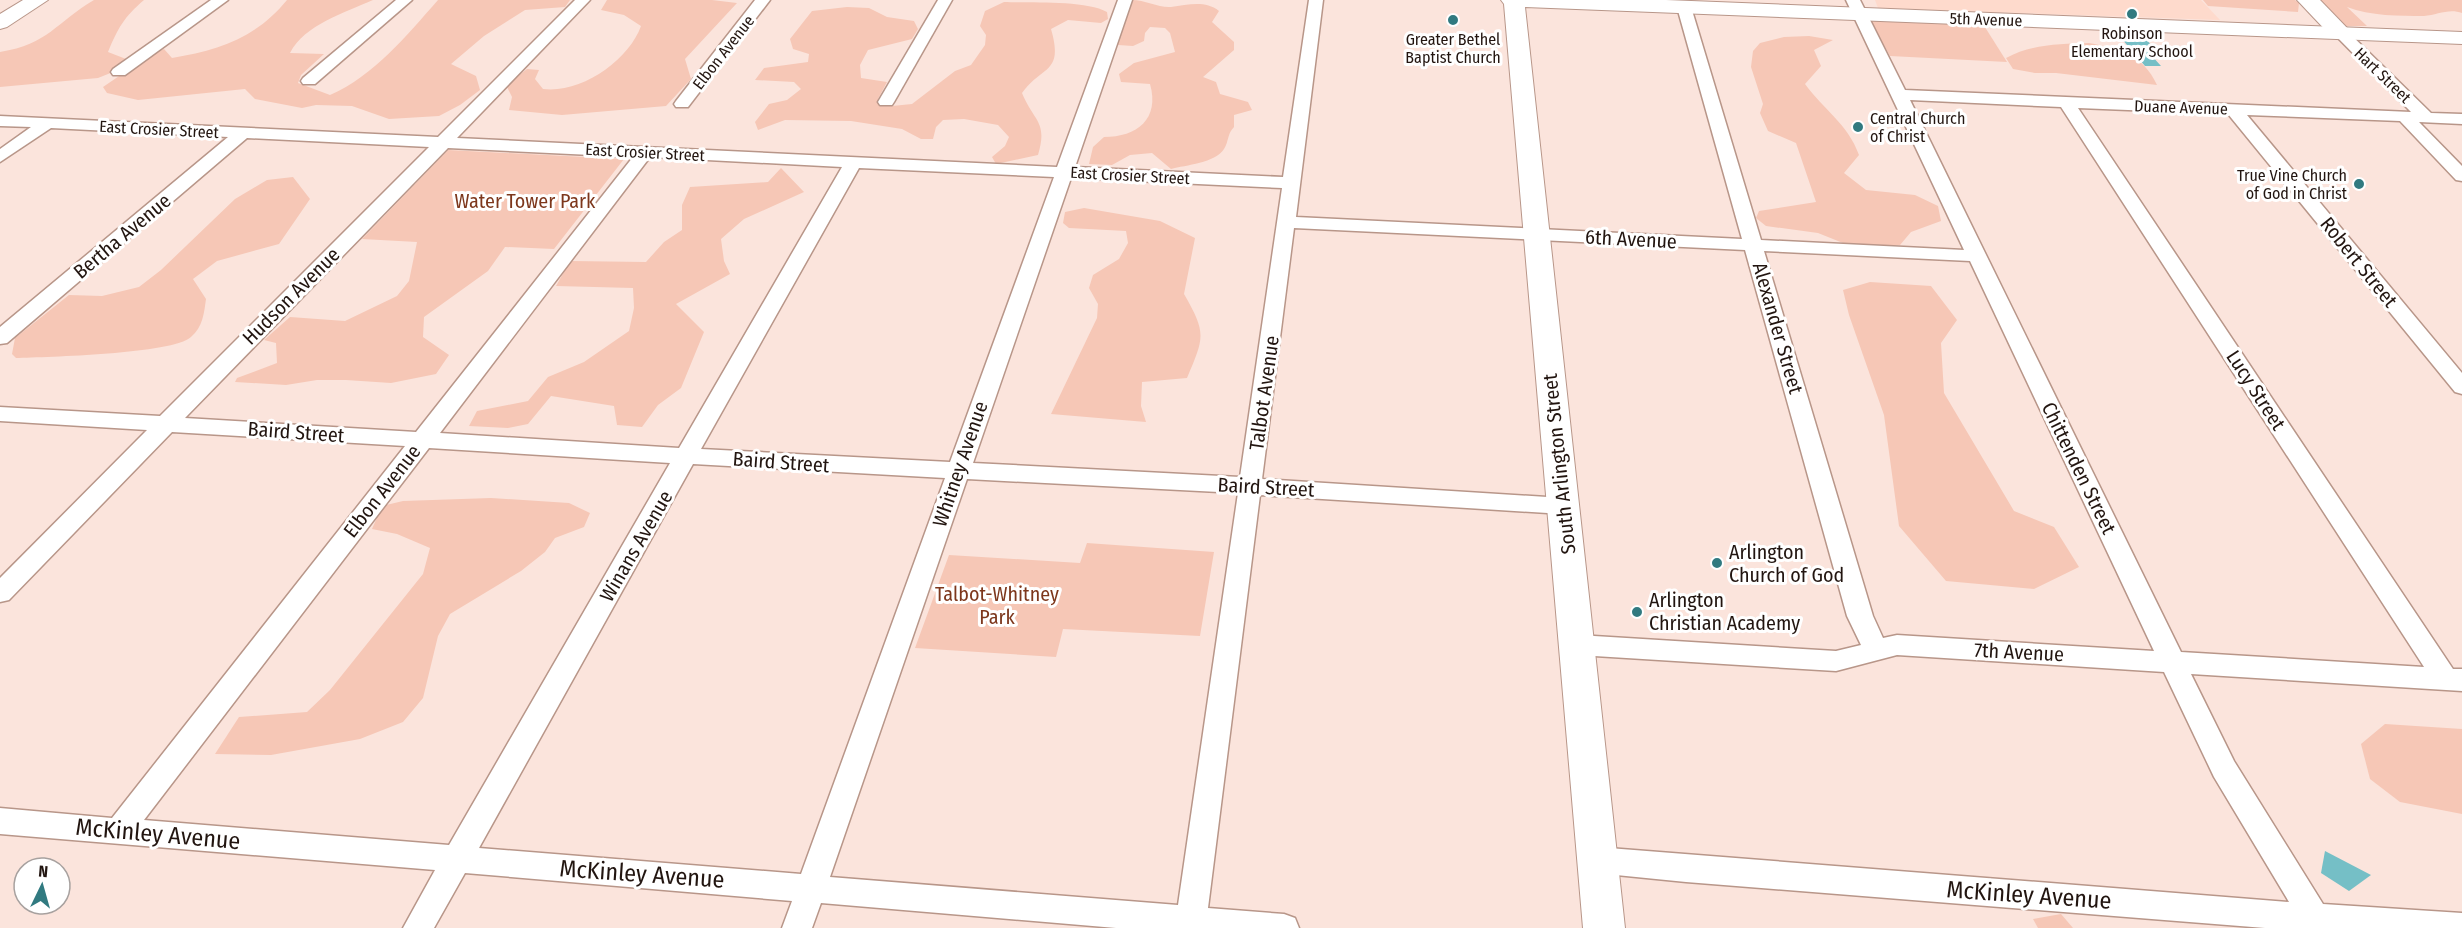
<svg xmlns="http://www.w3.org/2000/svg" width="2462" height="928" viewBox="0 0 2462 928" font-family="'Fira Sans Condensed',sans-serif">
<rect width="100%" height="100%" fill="#fbe4dc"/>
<path fill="#fedacc" d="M1875,0H2201L2220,20L1878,8Z"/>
<g fill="#f6c7b6">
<path d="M94,0H144C124,17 118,28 108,52L126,59L113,72L98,78L0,87V52C49,44 55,23 94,0Z"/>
<path d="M287,0H373C346,12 304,25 290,53L324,54L301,75L298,83L330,95C374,76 407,35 438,0H570L565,7L525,10L484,36L451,64L476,76L480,90L460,105L439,116L389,119L352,106L316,105L302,108L255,99L245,89L138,100L107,93L103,87L150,55L164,49L172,58C219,50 256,38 287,0Z"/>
<path d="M607,0H712L737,3L685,59L691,79L666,106L562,115L509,110L512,97L506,85L527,69L539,70L535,79L543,89C581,94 629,60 641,26L624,15L601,10Z"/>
<path d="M1132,0C1145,0 1159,8 1171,7C1188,5 1205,0 1219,11L1212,22L1234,42V50L1203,77L1216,82L1220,94L1248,102L1252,110L1234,115V127C1227,134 1229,141 1224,149C1215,163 1186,165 1171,169L1152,153L1130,155L1112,165L1089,164L1093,147L1104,137C1137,137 1160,119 1150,84L1121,82L1119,74L1134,63L1175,52L1170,33L1165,28L1150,27L1145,33L1144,41L1133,46L1118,45L1115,37Z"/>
<path d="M2203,0H2295L2299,3L2298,12L2208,6Z"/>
<path d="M2314,0H2462V13C2449,8 2437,15 2424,16C2400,16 2370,16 2347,7L2367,26H2343Z"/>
<path d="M1004,2C1031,3 1086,0 1107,12L1108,19L1101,23L1068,20L1051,29C1064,74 1042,65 1022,93C1034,122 1048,121 1038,155L996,164L992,157L1005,146L1009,137L998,125L964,119L943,120L936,127L933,139H921L902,129L851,121L785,120L758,130L755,122L769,104L787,100L801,89L794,82L755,80L764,68L808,62L809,54L793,49L790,39L812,11L847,7L869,8L887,17L914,21L918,29L912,39L868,50L860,65L861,78L887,82L878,99L892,106L912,104L955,71L971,65L985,45L986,35L980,26L985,11Z"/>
<path d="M1868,17L1983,24L2007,62L1890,56Z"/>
<path d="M1809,36L1833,40L1814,50L1821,66L1805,84C1824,110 1848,124 1859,155L1844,173L1866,190L1915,195L1938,206L1941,221L1911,232L1900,245L1853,247L1818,233L1766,226L1756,218L1759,211L1816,202L1796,143L1768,131L1760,113L1763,104L1751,67L1753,51L1760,43L1784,37Z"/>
<path d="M2089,43C2119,49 2143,54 2157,85L2056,73H2035L2013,69L2006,58C2031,44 2060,44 2089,43Z"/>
<path d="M448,150L624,159L554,249L505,247L488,271L424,317L423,337L449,355L436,374L391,383L346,380H317L286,385L235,382L237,378L277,363L276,343L264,340L290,317L345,321L397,296L409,281L417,242L362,239Z"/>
<path d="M781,168L804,192L744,219L721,239L724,261L730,274L676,304L704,332L681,388L658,405L642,427L617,425L614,406L551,396L528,424L508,428L469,426L477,411L528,401L548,377L584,362L629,331L634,308L633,288L556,286L570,261L646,262L664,242L682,230V205L690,187L768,182Z"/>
<path d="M293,177L310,199L279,244L217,261L193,279L206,299C204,313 203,327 191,337C173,354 46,357 16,358L12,354L15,338L69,295L102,296L139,287L161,270L235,199L267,180Z"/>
<path d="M1084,208L1160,221L1195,238L1184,294C1207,334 1204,337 1187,378L1142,382L1141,406L1146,422L1051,414L1097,318L1098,304L1089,288L1093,275L1119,259L1128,243L1126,231L1069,228L1063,223L1065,212Z"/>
<path d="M1870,282L1931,286L1957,320L1941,343L1944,393L2014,511L2054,527L2079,567L2034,589L1946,581L1899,526L1884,415L1849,315L1843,290Z"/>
<path d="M491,498L569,503L590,513L584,527L555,538L545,552L521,571L450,614L438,636L423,698L403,722L360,739L271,755L215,754L239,717L307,712L330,690L423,574L430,548L397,534L372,529L382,506L403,501Z"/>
<path d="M1087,543L1214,552L1200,636L1063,629L1056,657L915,648L949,555L1080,563Z"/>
<path d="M2385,724L2462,729V814L2400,802L2370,779L2361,744Z"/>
<path d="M2061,914L2073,928H2038L2033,919Z"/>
</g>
<g fill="#75bfc6">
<path d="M2121,38H2145L2161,56H2152L2161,66H2145Z"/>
<path d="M2325,851L2371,875L2349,891L2321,873Z"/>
</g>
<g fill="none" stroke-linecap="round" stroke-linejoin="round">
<defs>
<g id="street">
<path d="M211,0H228L125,75H113L111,72L113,69Z"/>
<path d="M396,0H412L315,84H303L301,81L303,78Z"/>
<path d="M575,0H590L457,138L1057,167L1118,0H1132L1075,167L1283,177L1309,0H1323L1296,217L1742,239L1677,7L1684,3L1691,7L1761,240L1964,250L1846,0H1860L1905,90L2411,112L2332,32L2340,27L2345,29L2431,113L2462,114V124L2419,122L2462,166V181L2456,180L2400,121L2247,115L2462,373V394L2455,392L2228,114L2078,108L2453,669H2462V691L2191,674L2234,761L2323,904L2462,913V928H2265L1686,882L1596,873L1586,869L1581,860L1586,851L1596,847L2289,902L2214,777L2164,672L1897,655L1836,671L1578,655L1569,652L1565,645L1569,638L1578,635L1836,651L1861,645L1847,616L1745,250L1294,228L1262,479L1563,498L1571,500L1575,506L1571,512L1563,514L1260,495L1208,908L1284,914L1295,918L1299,928H1116L821,903L812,928H782L792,901L465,873L434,928H403L435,870L0,834V808L112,818L405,446L172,432L9,600L0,602V578L147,430L0,421V407L160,416L429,147L247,138L7,343L0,344V327L228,137L51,128L0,162V149L31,127L0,126V116L438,137ZM1910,100L2061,107L2424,667L2181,652ZM448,148L633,157L416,432L185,418ZM650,157L842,167L679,448L440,433ZM859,168L1054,177L950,462L701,449ZM1071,178L1282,188L1240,477L973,463ZM1764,251L1970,261L2154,651L1897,635L1883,638L1873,616ZM429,448L670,463L449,845L144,820ZM693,464L945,478L801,874L479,848ZM967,479L1238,493L1178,905L830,877Z"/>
<path d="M755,0H770L688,107H676L674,104L676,101Z"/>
<path d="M938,0H952L894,102L892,105H880L878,102Z"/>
</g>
<g id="secondary">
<path d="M23,0H48L7,27L0,29V14Z"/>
<path d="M1501,0H1666L2462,32V44L1525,7L1625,928H1583L1504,4Z"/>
</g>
<path id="highway" d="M2297,0H2320L2351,32L2348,37H2332Z"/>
</defs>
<use href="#street" stroke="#b89689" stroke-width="3"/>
<use href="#secondary" stroke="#b89689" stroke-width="2"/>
<use href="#highway" stroke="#b89689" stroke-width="2"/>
<use href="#street" fill="#fff" fill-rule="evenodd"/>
<use href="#secondary" fill="#fff" fill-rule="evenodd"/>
<use href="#highway" fill="#fff" fill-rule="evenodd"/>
</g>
<g fill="#317a80" stroke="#fff" stroke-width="2">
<circle cx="2132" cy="14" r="6"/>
<circle cx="1453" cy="20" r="6"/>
<circle cx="1858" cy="127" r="6"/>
<circle cx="2359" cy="184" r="6"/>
<circle cx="1717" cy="563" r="6"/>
<circle cx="1637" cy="612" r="6"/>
</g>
<g text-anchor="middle" stroke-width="6" stroke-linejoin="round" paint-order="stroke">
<g font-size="16" fill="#221510" stroke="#fff">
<text transform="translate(1986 19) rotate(2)" y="6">5th Avenue</text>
<text transform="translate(723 52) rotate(-52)" y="6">Elbon Avenue</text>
<text transform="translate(2383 75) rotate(44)" y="6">Hart Street</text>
<text transform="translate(2181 107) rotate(2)" y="6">Duane Avenue</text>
<text transform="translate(159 129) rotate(3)" y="6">East Crosier Street</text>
<text transform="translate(645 152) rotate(3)" y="6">East Crosier Street</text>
<text transform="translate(1130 175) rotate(3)" y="6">East Crosier Street</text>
</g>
<g font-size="16" fill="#221510" stroke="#fff">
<text x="2132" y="39">Robinson<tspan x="2132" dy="18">Elementary School</tspan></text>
<text x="1453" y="45">Greater Bethel<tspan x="1453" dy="18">Baptist Church</tspan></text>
<text x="1870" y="124" text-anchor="start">Central Church<tspan x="1870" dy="18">of Christ</tspan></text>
<text x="2347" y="181" text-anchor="end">True Vine Church<tspan x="2347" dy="18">of God in Christ</tspan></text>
</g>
<g font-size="20" fill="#7d371c" stroke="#fff">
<text x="525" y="208">Water Tower Park</text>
<text x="997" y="601">Talbot-Whitney<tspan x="997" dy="23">Park</tspan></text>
</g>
<g font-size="20" fill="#221510" stroke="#fff">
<text transform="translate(122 236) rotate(-40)" y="7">Bertha Avenue</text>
<text transform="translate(1631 239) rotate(3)" y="7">6th Avenue</text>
<text transform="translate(2359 262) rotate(51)" y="7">Robert Street</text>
<text transform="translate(291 296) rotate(-45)" y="7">Hudson Avenue</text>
<text transform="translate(1778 328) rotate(74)" y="7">Alexander Street</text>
<text transform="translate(2256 390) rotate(57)" y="7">Lucy Street</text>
<text transform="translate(1264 393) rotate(-82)" y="7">Talbot Avenue</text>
<text transform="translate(296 432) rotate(4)" y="7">Baird Street</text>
<text transform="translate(781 462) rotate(4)" y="7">Baird Street</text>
<text transform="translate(960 464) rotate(-71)" y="7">Whitney Avenue</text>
<text transform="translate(1559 464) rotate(-96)" y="7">South Arlington Street</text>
<text transform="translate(2079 468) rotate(64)" y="7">Chittenden Street</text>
<text transform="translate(1266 487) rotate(3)" y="7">Baird Street</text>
<text transform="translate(382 491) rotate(-52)" y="7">Elbon Avenue</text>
<text transform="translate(636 546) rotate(-60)" y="7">Winans Avenue</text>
<text transform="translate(2019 652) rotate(3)" y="7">7th Avenue</text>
</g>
<g font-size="20" fill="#221510" stroke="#fff" text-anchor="start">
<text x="1729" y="559">Arlington<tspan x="1729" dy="23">Church of God</tspan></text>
<text x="1649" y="607">Arlington<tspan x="1649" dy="23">Christian Academy</tspan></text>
</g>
<g font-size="24" fill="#221510" stroke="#fff">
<text transform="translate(158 834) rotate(5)" y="8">McKinley Avenue</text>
<text transform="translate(642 874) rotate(4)" y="8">McKinley Avenue</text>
<text transform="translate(2029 895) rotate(4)" y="8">McKinley Avenue</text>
</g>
</g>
<g transform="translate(42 886) rotate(5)"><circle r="28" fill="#ffffff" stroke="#a7a19f" stroke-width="1.5"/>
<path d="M0-4.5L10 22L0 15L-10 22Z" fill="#317a80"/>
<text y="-9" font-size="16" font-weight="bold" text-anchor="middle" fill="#221510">N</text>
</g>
</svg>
